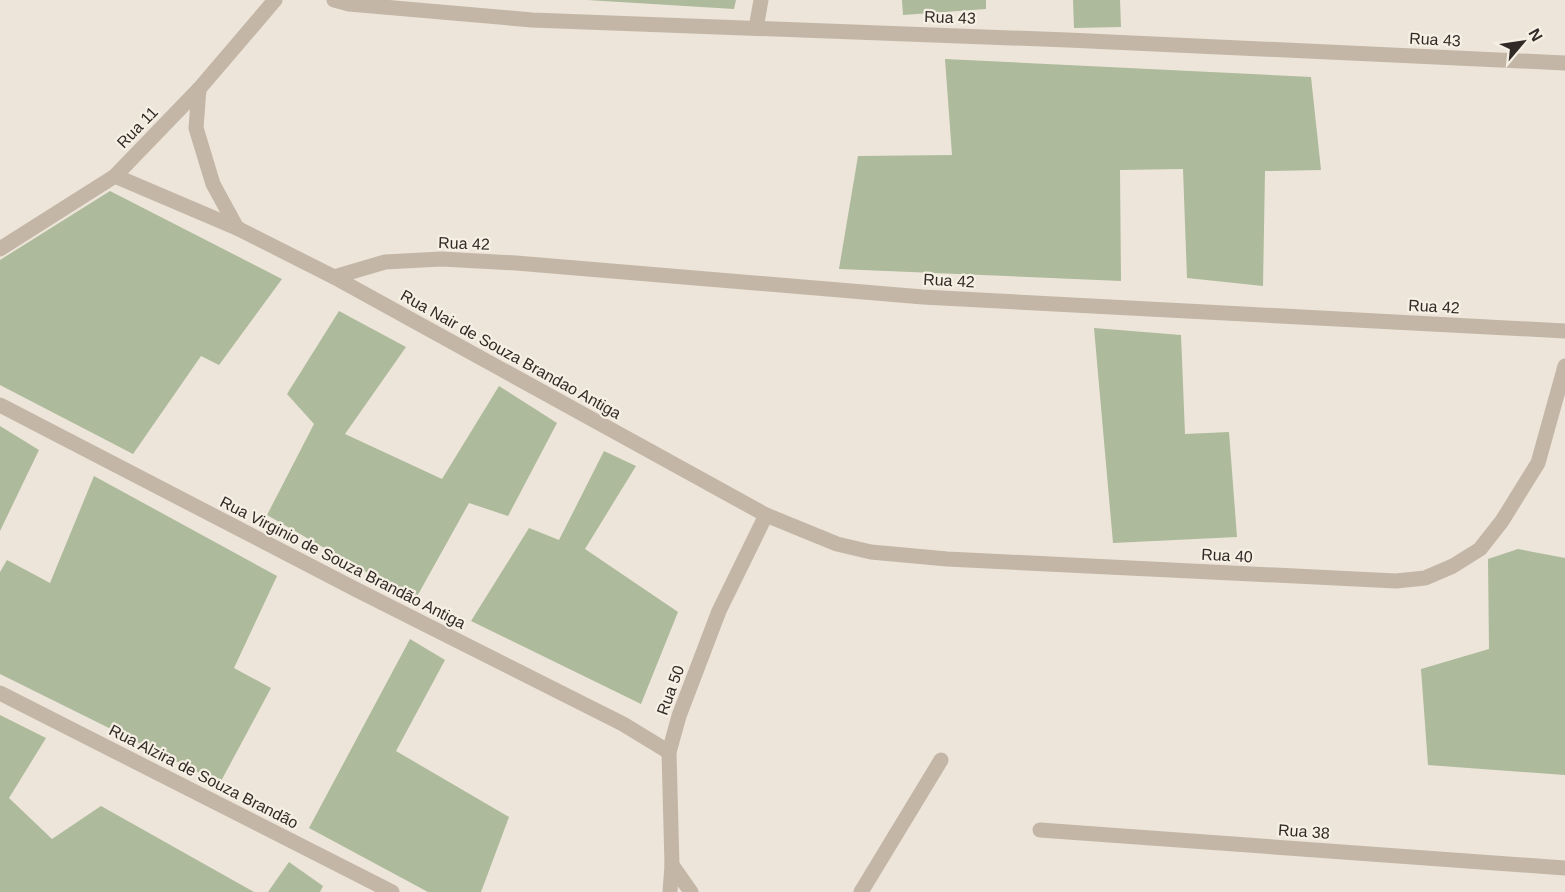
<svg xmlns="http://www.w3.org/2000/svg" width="1565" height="892" viewBox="0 0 1565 892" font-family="Arial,sans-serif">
<rect width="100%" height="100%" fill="#ede5d9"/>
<g fill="#adba9b">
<path d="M587,0H736L734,9Z"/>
<path d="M902,0H986V9L903,15Z"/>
<path d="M1073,0H1120L1121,27L1074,28Z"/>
<path d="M945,59L1311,77L1321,170L1265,171L1263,286L1187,278L1183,169L1120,170L1121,281L839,269L858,156L952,155Z"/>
<path d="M110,191L282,279L219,365L201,356L133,454L0,385V260Z"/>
<path d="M339,311L406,347L345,434L442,479L499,386L557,423L508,516L469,503L415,600L267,515L314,424L287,394Z"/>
<path d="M1094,328L1181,335L1185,434L1229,432L1237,537L1113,543Z"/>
<path d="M0,426L39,450L0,531Z"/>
<path d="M604,451L636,466L585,549L678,612L641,704L471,621L529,528L559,540Z"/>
<path d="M94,476L277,576L234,668L271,688L220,783L0,674V572L7,560L50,583Z"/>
<path d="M1518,549L1565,558V775L1428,765L1421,669L1489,649L1488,559Z"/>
<path d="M410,639L445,660L396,751L509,817L481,892H428L309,828Z"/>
<path d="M0,715L46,738L9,798L52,839L101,806L254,892H0Z"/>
<path d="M289,862L323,886L320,892H268Z"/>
</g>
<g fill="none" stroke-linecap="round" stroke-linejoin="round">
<g stroke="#c3b6a7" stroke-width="15">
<path d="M334,0L349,4L532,20L1068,40L1565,63"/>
<path d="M756,28L761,0"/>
<path d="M199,89L196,128L213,184L237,228"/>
<path d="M115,176L237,228L334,277L766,515L837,544L871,552L947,559L1396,581L1425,578L1453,566L1480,549L1502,521L1538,463L1565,366"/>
<path d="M0,249L115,176L199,89L275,0"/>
<path d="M334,277L385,262L441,259L516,263L923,297L1565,331"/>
<path d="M0,405L357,590L623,724L669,752"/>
<path d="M0,693L392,892"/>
<path d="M1040,830L1565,868"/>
<path d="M672,865L691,892"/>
<path d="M670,892L672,865L669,752L679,716L719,611L766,515"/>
<path d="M861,892L941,760"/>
</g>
</g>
<g text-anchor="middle" stroke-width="4.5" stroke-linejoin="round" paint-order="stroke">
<g font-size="16" fill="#312a26" stroke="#f6efe4">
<text transform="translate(950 17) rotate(2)" y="6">Rua 43</text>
<text transform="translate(1435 39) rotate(3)" y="6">Rua 43</text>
<text transform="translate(137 127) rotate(-46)" y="6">Rua 11</text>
<text transform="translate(464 243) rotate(2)" y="6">Rua 42</text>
<text transform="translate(949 280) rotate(3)" y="6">Rua 42</text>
<text transform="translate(1434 306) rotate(3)" y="6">Rua 42</text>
<text transform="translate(511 354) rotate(29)" y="6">Rua Nair de Souza Brandao Antiga</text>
<text transform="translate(1227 555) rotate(3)" y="6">Rua 40</text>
<text transform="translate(343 562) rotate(27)" y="6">Rua Virginio de Souza Brandão Antiga</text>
<text transform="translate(670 690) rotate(-70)" y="6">Rua 50</text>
<text transform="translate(204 776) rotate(27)" y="6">Rua Alzira de Souza Brandão</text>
<text transform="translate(1304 831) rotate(4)" y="6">Rua 38</text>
</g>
</g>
<g transform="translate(1523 42) rotate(61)" stroke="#f6efe4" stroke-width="4.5" paint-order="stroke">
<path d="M0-4.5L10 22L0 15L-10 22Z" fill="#312a26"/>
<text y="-9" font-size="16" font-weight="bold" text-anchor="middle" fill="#312a26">N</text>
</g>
</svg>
